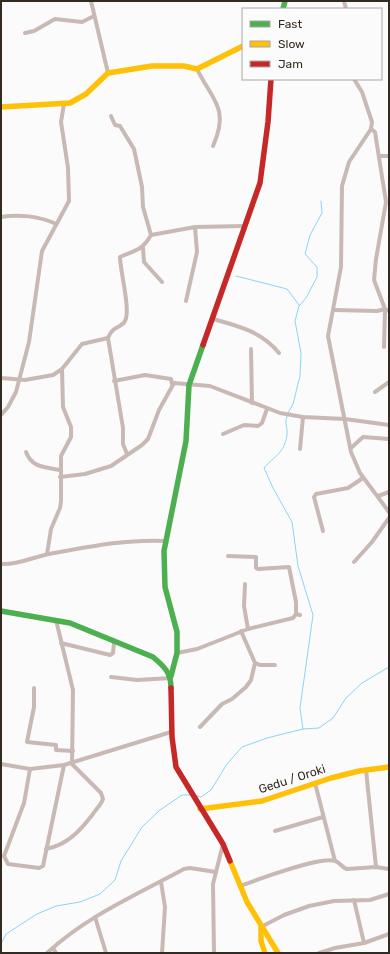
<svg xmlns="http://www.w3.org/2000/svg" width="390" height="954" viewBox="0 0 390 954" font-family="Rubik,sans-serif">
<rect width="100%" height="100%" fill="#fbfbfb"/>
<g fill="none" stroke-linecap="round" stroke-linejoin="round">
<g stroke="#8ad5f2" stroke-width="1">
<path d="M236,276L287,289L299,305"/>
<path d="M288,413L293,404L300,376L301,353L295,321L299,306L306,298L317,277V267L305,254L310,235L322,213L321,201"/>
<path d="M287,416C284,423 288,428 287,435C284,454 275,455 264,468L273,488L292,522L298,566L313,615L300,708L303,729"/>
<path d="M197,796L201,797L211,790L227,764L242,747L267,738L303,729L319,728L333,718L346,698L362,683L389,667"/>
<path d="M1,944L6,934L37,914L56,906L80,902L100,894L115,880L121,861L142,827L160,810L182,795H190"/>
</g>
<g stroke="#c9b9b5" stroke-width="4">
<path d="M91,1L108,73"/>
<path d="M344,1L346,9"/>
<path d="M25,33L34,31L55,19L82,22L94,16"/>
<path d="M197,69C212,100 230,108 213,146"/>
<path d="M354,79L362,92L372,122L371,129L349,162L342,186L341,267L328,336L351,452L360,473L389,512"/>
<path d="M111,116L115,125L120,126L134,149L142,187L143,207L151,235C142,251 135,250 120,257C120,271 131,310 125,321C122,328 113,325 108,338L123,428V444L127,454"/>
<path d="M371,129L375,132L386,202L376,259L374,280L385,309L384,347"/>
<path d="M379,156H389"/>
<path d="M1,217C18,214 40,216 56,224"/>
<path d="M151,235L195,227L245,226"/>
<path d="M143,248L144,262L162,282"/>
<path d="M186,301L197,252L195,227"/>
<path d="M334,310L377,311L385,309L389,311"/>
<path d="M213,319C239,326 262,332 279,353"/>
<path d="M251,349L252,403"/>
<path d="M1,378L25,380L53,375L62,369L82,344L108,338"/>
<path d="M114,381L145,375L171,379L172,384"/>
<path d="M375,392L389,382"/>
<path d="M1,415L8,407L16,392L29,342L42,251L69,201L68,168L61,122L64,104"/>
<path d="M223,434L244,425L258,426L262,423L267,409"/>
<path d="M351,448L363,437L389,439"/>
<path d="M300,449L303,417"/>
<path d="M26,452C32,468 45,467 60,470"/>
<path d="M60,477L85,474L111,466L142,445L148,439L159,410L174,383L210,386L280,413L303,417L345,419L389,425"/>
<path d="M378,496L389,492"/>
<path d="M323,531L314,497L316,494L348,488L363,478"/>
<path d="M47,554L51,529L60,508L61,501V456L71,437V427L63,407L62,369"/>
<path d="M228,556L256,557V568L258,569L289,567L296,602V614"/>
<path d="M354,562L372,542L389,518"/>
<path d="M1,564C18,565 33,557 49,554C88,547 126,539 165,541"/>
<path d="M245,584L244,606L248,629"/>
<path d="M61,643L110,655L113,653L114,643"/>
<path d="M177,653L197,649L248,629L293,618L296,614L300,615"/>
<path d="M255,663L260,665H275"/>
<path d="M111,677L137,680L171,678"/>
<path d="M34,688V707L27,742L56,745V750L73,751"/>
<path d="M200,727L222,704L232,699L246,687L251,680L255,663L241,631"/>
<path d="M1,764L30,769L64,765L171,732"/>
<path d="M30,769L24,803L4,856L8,864L39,868L43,866L64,765"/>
<path d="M366,770L376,867"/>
<path d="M315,783L335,861"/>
<path d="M275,831L323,817"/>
<path d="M46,849C67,845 80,831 93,814C96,809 101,805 103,799L101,793L72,764L73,690L56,620"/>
<path d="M161,882L165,907L162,953"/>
<path d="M240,886C257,880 320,856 335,861C340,862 342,868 347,869L376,867L389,869"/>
<path d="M354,900L364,943"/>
<path d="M95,917L106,953"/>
<path d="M261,927L284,915L309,906L334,901L370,900L389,894"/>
<path d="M53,948L56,953"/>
<path d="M47,953C87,916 136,895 184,869L190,868L216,872"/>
<path d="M214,953L213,884L223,844"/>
<path d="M319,953L335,948L364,943L389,934"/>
</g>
<g stroke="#4caf50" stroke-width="5.5">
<path d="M283,9L285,1"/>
<path d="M1,611L70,623L153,657C165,667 171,673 171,688"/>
<path d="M171,676L177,653V632L165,587L164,551L186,441L189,385L203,345"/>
</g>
<g stroke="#ffc107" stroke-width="5.5">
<path d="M1,107L70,103L86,94L108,73L152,66H184L197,69L243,46"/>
<path d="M200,809L262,801L331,778L359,771L389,767"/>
<path d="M230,861L247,902L278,953"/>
<path d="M261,927V941L265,953"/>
</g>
<g stroke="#c62828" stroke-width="5.5">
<path d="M203,345L260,183L268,122L271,79"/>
<path d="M171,688L172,737L176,767L223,844L230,861"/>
</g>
</g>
<g text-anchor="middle" stroke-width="4" stroke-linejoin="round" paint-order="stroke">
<g font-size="12" fill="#332b1f" stroke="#fbfbfb">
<text transform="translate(292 779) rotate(-18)" y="4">Gedu / Oroki</text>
</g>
</g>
<rect width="390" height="954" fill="none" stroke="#332b1f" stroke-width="4"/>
<rect x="242" y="8" width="140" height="72" fill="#fbfbfb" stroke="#aba8a3"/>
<rect x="250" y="21" width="20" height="6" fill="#4caf50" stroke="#aba8a3"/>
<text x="278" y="28" font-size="12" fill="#332b1f">Fast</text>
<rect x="250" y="41" width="20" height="6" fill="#ffc107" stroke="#aba8a3"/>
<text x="278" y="48" font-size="12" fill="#332b1f">Slow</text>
<rect x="250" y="61" width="20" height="6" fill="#c62828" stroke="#aba8a3"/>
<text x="278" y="68" font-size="12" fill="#332b1f">Jam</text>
</svg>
